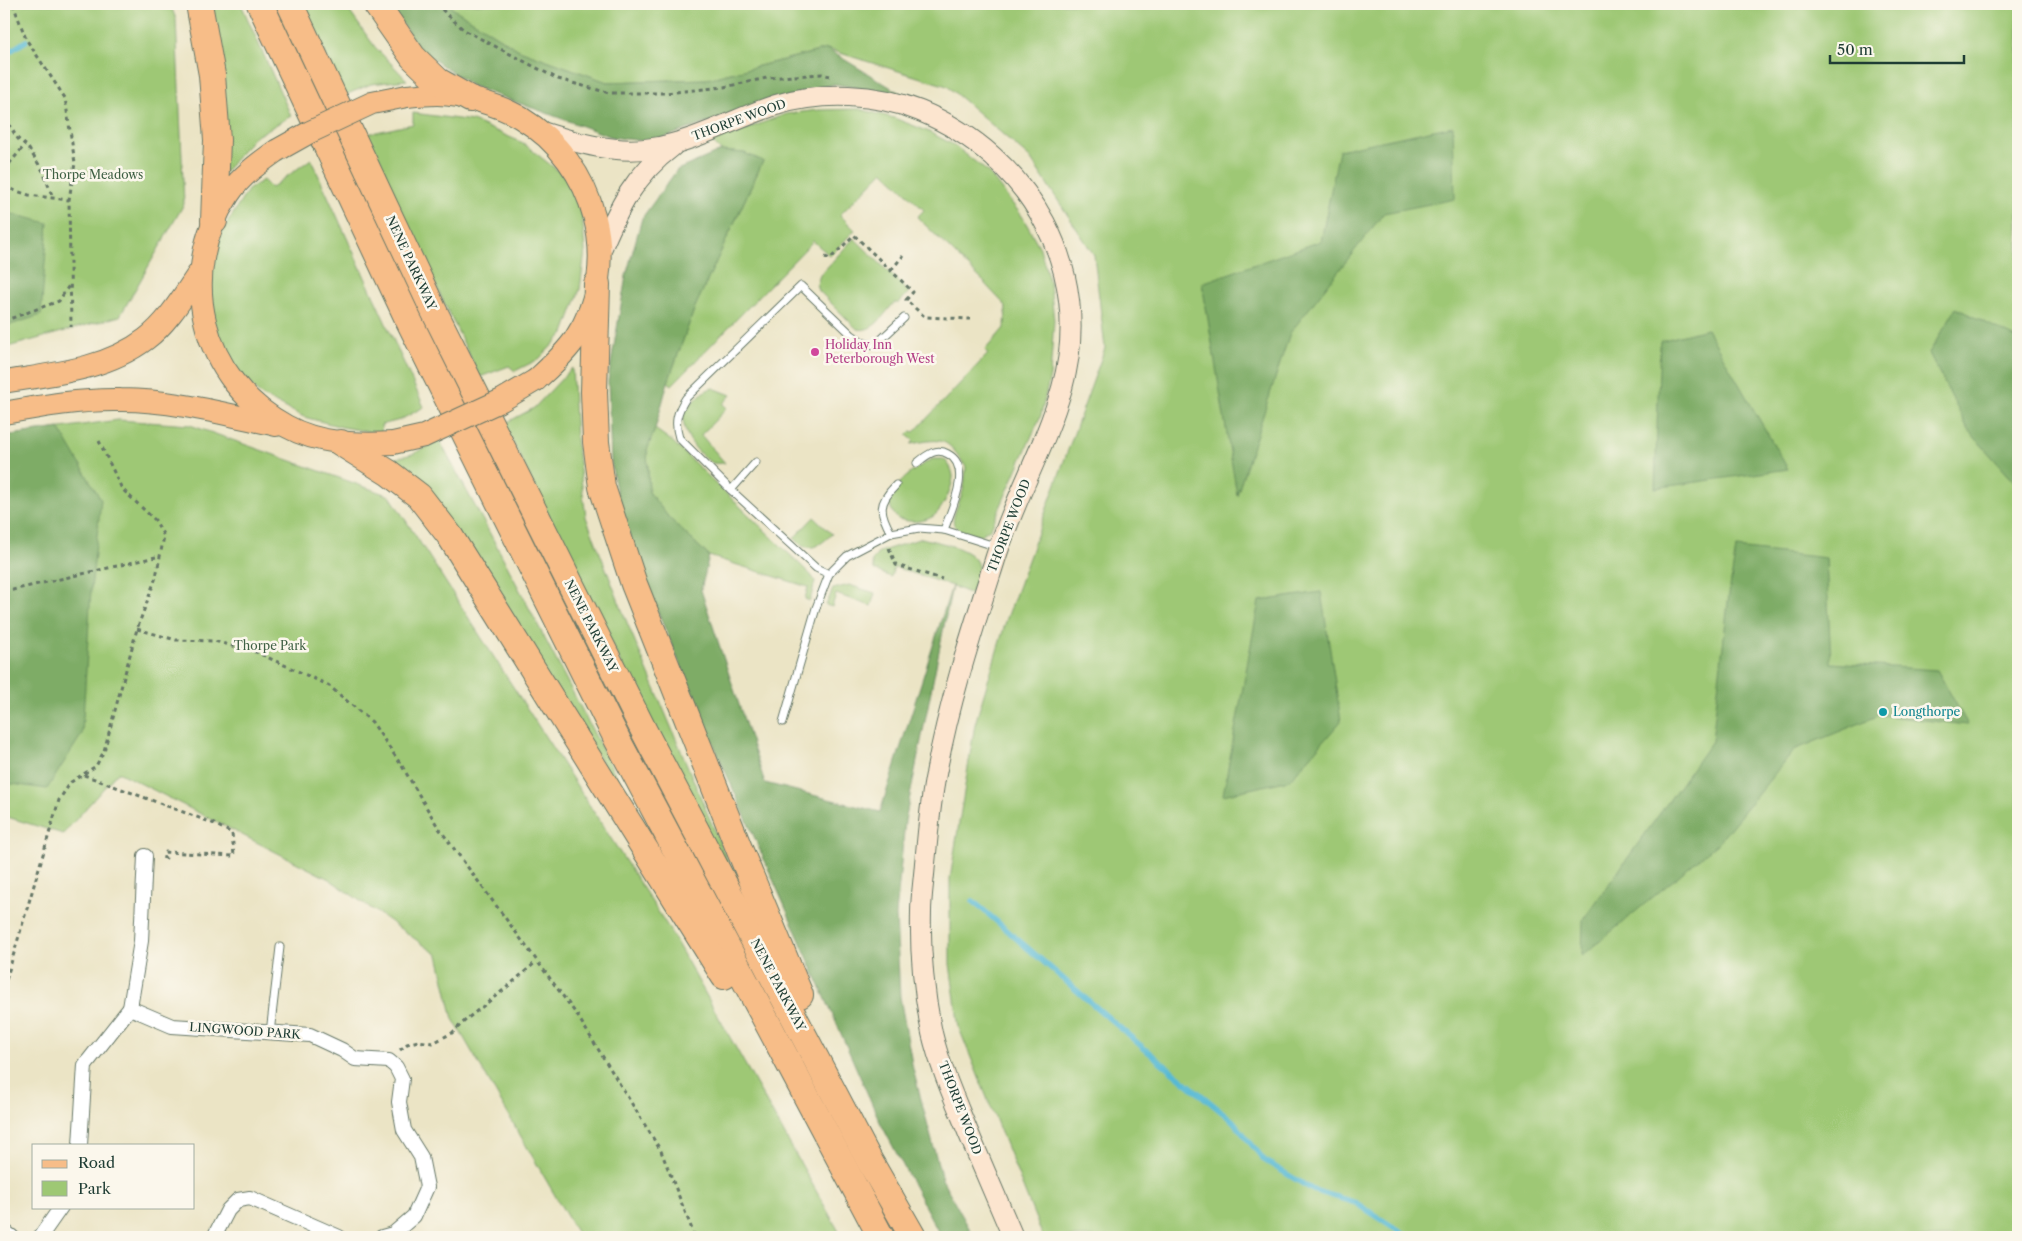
<svg xmlns="http://www.w3.org/2000/svg" width="2022" height="1241" viewBox="0 0 2022 1241" font-family="'Libre Caslon Text',serif">
<rect width="100%" height="100%" fill="#fbf7ec"/>
<filter id="ink" filterUnits="userSpaceOnUse"><feTurbulence type="fractalNoise" baseFrequency=".02" numOctaves="2"/><feDisplacementMap in="SourceGraphic" scale="10" xChannelSelector="R" yChannelSelector="G"/><feConvolveMatrix kernelMatrix="1 2 1 2 8 2 1 2 1" color-interpolation-filters="sRGB"/></filter>
<filter id="wash" filterUnits="userSpaceOnUse"><feTurbulence type="fractalNoise" baseFrequency=".0096" numOctaves="4" result="noise"/><feDisplacementMap in="SourceGraphic" scale="20" xChannelSelector="R" yChannelSelector="G"/><feGaussianBlur stdDeviation="1.12" result="paint"/><feColorMatrix in="noise" values="0 0 0 0 0 0 0 0 0 0 0 0 0 0 0 0 0 1.4 0 .05"/><feComposite in="paint" operator="in"/></filter>
<g filter="url(#wash)">
<rect width="100%" height="100%" fill="#ebe4c5"/>
<g fill="#9ec874" stroke="#5e8254">
<path d="M4,4H170L176,19L184,204L120,316L4,348Z"/>
<path d="M203,4H241L291,116L253,138L224,173Z"/>
<path d="M302,4H344L375,47L407,80L371,84L345,95Z"/>
<path d="M449,4H2018V1237H1043L959,1028L950,964V879L975,724L1006,621L1105,348L1094,255L1030,158L947,86L827,49L707,79L607,82L519,50L452,8Z"/>
<path d="M859,109L894,118L927,131L954,145L988,172L1022,216L1040,248L1050,284L1054,320L1050,376L1041,415L991,528L979,536C940,531 955,516 963,491C965,484 965,475 966,467C947,439 945,437 911,444L914,441L907,435L911,431L914,432L988,354L985,350L1005,327L1006,306L985,284V283L917,217L924,210L883,171L840,215L855,230L830,256L813,241L672,385L668,382L695,307L763,161L744,153L721,151L712,142L786,114L818,110Z"/>
<path d="M413,113L473,121L523,143L567,178L582,212L585,251L580,289L564,333L539,359L515,371L509,366L480,377L363,135L413,124Z"/>
<path d="M311,159L424,407L400,420L381,425L382,434L342,427L304,417L261,395L233,368L211,325L208,274L221,233L248,190L263,180L271,188Z"/>
<path d="M854,238L909,292L899,303H894C883,315 874,333 857,329L819,291L817,284L820,275Z"/>
<path d="M572,368L576,439L586,517L626,620L741,893L733,892L504,424L534,408Z"/>
<path d="M713,388L731,395L723,404L727,408L701,435L725,463C721,463 717,464 713,463C698,457 677,427 685,410C687,406 693,402 696,399C702,393 705,390 713,388Z"/>
<path d="M118,420L190,425L390,496L668,927L842,1237H579L453,1019L438,955L329,879L118,772L63,834L4,816V436Z"/>
<path d="M655,429L673,442L811,575L815,581L810,601L805,599L808,587L709,556L669,518L649,492L647,450Z"/>
<path d="M439,440L500,552L639,820L511,623L380,462L413,454Z"/>
<path d="M933,459H944C949,464 952,469 953,476C953,487 941,513 932,517C921,523 910,522 898,519C893,513 888,506 890,498C894,484 920,464 933,459Z"/>
<path d="M814,517L832,534C818,547 809,554 794,538Z"/>
<path d="M922,538C938,543 981,548 978,571C977,579 973,587 971,594L952,586L894,567L891,577L874,570L872,561L879,552Z"/>
<path d="M849,585L875,593L871,606L836,594L832,607L826,605L833,589Z"/>
</g>
<g fill="#7eac66" stroke="#4e744d">
<path d="M389,4H449L452,8L519,50L607,82L707,79L827,49L905,96L835,84L761,104L651,142L612,137L472,86L420,50Z"/>
<path d="M1453,126L1455,199L1384,213L1290,333L1237,495L1202,283L1321,241L1339,150Z"/>
<path d="M721,151L744,153L763,161L695,307L668,382L655,429L647,450L649,492L669,518L709,556L701,590L765,783L880,812L952,586L905,821L896,915L900,997L913,1069L942,1179L974,1237H941L880,1122L722,764L652,598L619,506L611,462L608,381L626,276L642,218L677,170Z"/>
<path d="M4,212L48,223L41,315L4,327Z"/>
<path d="M1956,308L2018,339V486L1969,431L1929,353Z"/>
<path d="M1707,329L1788,469L1655,488L1660,341Z"/>
<path d="M59,428L101,500L91,589L82,734L47,789L4,783V436Z"/>
<path d="M1736,548L1826,558L1831,663L1937,670L1968,725L1880,715L1794,750L1718,843L1582,956L1583,920L1712,741L1729,594Z"/>
<path d="M1321,592L1341,721L1290,780L1223,795L1259,601Z"/>
</g>
<g fill="none" stroke-linecap="round" stroke-linejoin="round">
<g stroke="#56b9d4" stroke-width="5.5">
<path d="M4,55L26,41"/>
<path d="M973,901L1140,1045L1233,1121L1264,1160L1313,1190L1356,1203L1409,1237"/>
</g>
</g>
</g>
<g filter="url(#ink)">
<g fill="none" stroke-linecap="round" stroke-linejoin="round">
<defs>
<g id="lane">
<path d="M917,463C927,455 936,447 948,454C973,467 951,510 944,530"/>
<path d="M731,490L756,462"/>
<path d="M891,533C879,512 878,503 896,485"/>
<path d="M829,574L816,568L731,490L679,438C674,422 677,412 686,398L801,286L852,335L864,343L875,345L904,318"/>
<path d="M783,722L816,608L829,574L847,556L891,533L919,528L944,530L998,547"/>
<path d="M270,1033L280,947"/>
</g>
<g id="street">
<path d="M130,1008L141,941L145,856"/>
<path d="M80,1145L85,1065L130,1008L172,1026L310,1035L342,1050L355,1059L389,1061L396,1067L402,1079L399,1102L404,1130L421,1157L427,1187L414,1216L393,1234L382,1237"/>
<path d="M4,1231L12,1237"/>
<path d="M40,1237L61,1207"/>
<path d="M214,1237L228,1210L238,1200L250,1198L339,1237"/>
</g>
<g id="secondary">
<path d="M542,132C577,143 615,154 653,148C697,141 735,118 776,105C821,91 876,93 920,111C1030,156 1095,271 1062,388C1045,448 1012,503 994,563C972,632 949,702 936,774C930,803 928,834 925,863C924,879 921,896 921,912C920,952 924,994 932,1033C940,1067 955,1100 968,1132C983,1167 998,1202 1013,1237"/>
<path d="M600,252C618,209 634,175 673,146"/>
</g>
<g id="primary">
<path d="M407,96C417,95 427,94 437,94C462,94 500,105 521,118C595,162 625,264 575,339C564,355 550,367 536,380"/>
<path d="M276,151C259,163 241,176 229,194C175,274 201,380 286,426C318,444 357,445 393,443"/>
<path d="M4,382C52,374 105,370 146,339C169,322 185,293 201,270"/>
<path d="M4,413C42,406 82,399 121,400C173,400 225,414 276,425"/>
</g>
<g id="highway">
<path d="M199,4L212,75L217,140L214,221"/>
<path d="M260,4L408,319L618,741L881,1237"/>
<path d="M290,4L433,309L644,731L869,1160L913,1237"/>
<path d="M376,4L413,57L438,81L470,99"/>
<path d="M597,284L594,392L596,442L602,487L634,584L740,851L800,995"/>
<path d="M341,443L389,473L419,496L450,536L724,976"/>
</g>
</defs>
<use href="#lane" stroke="#667767" stroke-width="9"/>
<use href="#street" stroke="#667767" stroke-width="16"/>
<use href="#secondary" stroke="#667767" stroke-width="22"/>
<use href="#primary" stroke="#667767" stroke-width="24"/>
<use href="#highway" stroke="#667767" stroke-width="28"/>
<g stroke="#667767" stroke-width="3" stroke-dasharray="4 4" stroke-linecap="butt">
<path d="M13,4L26,39L65,98L75,163L69,200L71,327"/>
<path d="M436,4L464,30L558,79L609,93H665L724,87L767,78L822,74L830,76"/>
<path d="M4,117L18,139L27,146L43,171L53,198"/>
<path d="M4,170L25,145"/>
<path d="M4,187L29,195L69,200"/>
<path d="M825,257L830,259L854,235L913,292L906,300L925,317L970,319"/>
<path d="M891,270L903,256"/>
<path d="M4,321L59,301L70,284"/>
<path d="M889,548L896,565L942,579"/>
<path d="M4,592L160,556"/>
<path d="M137,629L176,640L214,641L256,652L328,685L372,722L402,766L438,827L577,1015L661,1151L695,1237"/>
<path d="M84,775L210,822L232,833L234,856L166,852V858L160,857"/>
<path d="M4,987L59,800L71,782L96,766L104,751L137,629L156,577L164,536L155,520L122,489L99,441"/>
<path d="M400,1050L407,1044L418,1041L433,1043L452,1033L468,1018L506,988L536,962"/>
</g>
<use href="#lane" stroke="#fff" stroke-width="7"/>
<use href="#street" stroke="#fff" stroke-width="14"/>
<use href="#secondary" stroke="#fce5cf" stroke-width="20"/>
<use href="#primary" stroke="#f7bd88" stroke-width="22"/>
<use href="#highway" stroke="#f7bd88" stroke-width="26"/>
<defs>
<g id="primary-bridge">
<path d="M276,151L310,132L372,103L407,96"/>
<path d="M393,443L424,436L502,400L536,380"/>
</g>
</defs>
<use href="#primary-bridge" stroke="#667767" stroke-width="24" stroke-linecap="butt"/>
<use href="#primary-bridge" stroke="#f7bd88" stroke-width="22"/>
</g>
</g>
<circle fill="#d1479c" stroke="#fbf7ec" stroke-width="2" cx="815" cy="352" r="5"/>
<circle fill="#0f9aa8" stroke="#fbf7ec" stroke-width="2" cx="1883" cy="712" r="5"/>
<g text-anchor="middle" stroke-width="5" stroke-linejoin="round" paint-order="stroke">
<g font-size="12" fill="#1f3d34" stroke="#fbf7ec">
<text transform="translate(739 120) rotate(-20)" y="4">THORPE WOOD</text>
<text transform="translate(411 263) rotate(65)" y="4">NENE PARKWAY</text>
<text transform="translate(1009 526) rotate(-69)" y="4">THORPE WOOD</text>
<text transform="translate(591 626) rotate(63)" y="4">NENE PARKWAY</text>
<text transform="translate(778 985) rotate(62)" y="4">NENE PARKWAY</text>
<text transform="translate(245 1031) rotate(4)" y="4">LINGWOOD PARK</text>
<text transform="translate(960 1108) rotate(69)" y="4">THORPE WOOD</text>
</g>
<g font-size="12" fill="#3f6044" stroke="#fbf7ec">
<text x="93" y="179">Thorpe Meadows</text>
<text x="270" y="650">Thorpe Park</text>
</g>
<g font-size="12" fill="#b23c85" stroke="#fbf7ec" text-anchor="start">
<text x="825" y="349">Holiday Inn<tspan x="825" dy="14">Peterborough West</tspan></text>
</g>
<g font-size="12" fill="#0d838f" stroke="#fbf7ec" text-anchor="start">
<text x="1893" y="716">Longthorpe</text>
</g>
</g>
<rect width="2022" height="1241" fill="none" stroke="#fbf7ec" stroke-width="20"/>
<rect x="32" y="1144" width="162" height="65" fill="#fbf7ec" stroke="#a3ada2"/>
<rect x="42" y="1160" width="25" height="8" fill="#f7bd88" stroke="#a3ada2"/>
<text x="78" y="1168" font-size="15" fill="#1f3d34">Road</text>
<rect x="42" y="1181" width="25" height="15" fill="#9ec874" stroke="#a3ada2"/>
<text x="78" y="1194" font-size="15" fill="#1f3d34">Park</text>
<path d="M1830 55v8h134v-8" fill="none" stroke="#1f3d34" stroke-width="2.5"/>
<text x="1837" y="55" font-size="15" fill="#1f3d34" stroke="#fbf7ec" stroke-width="4" paint-order="stroke">50 m</text>
</svg>
